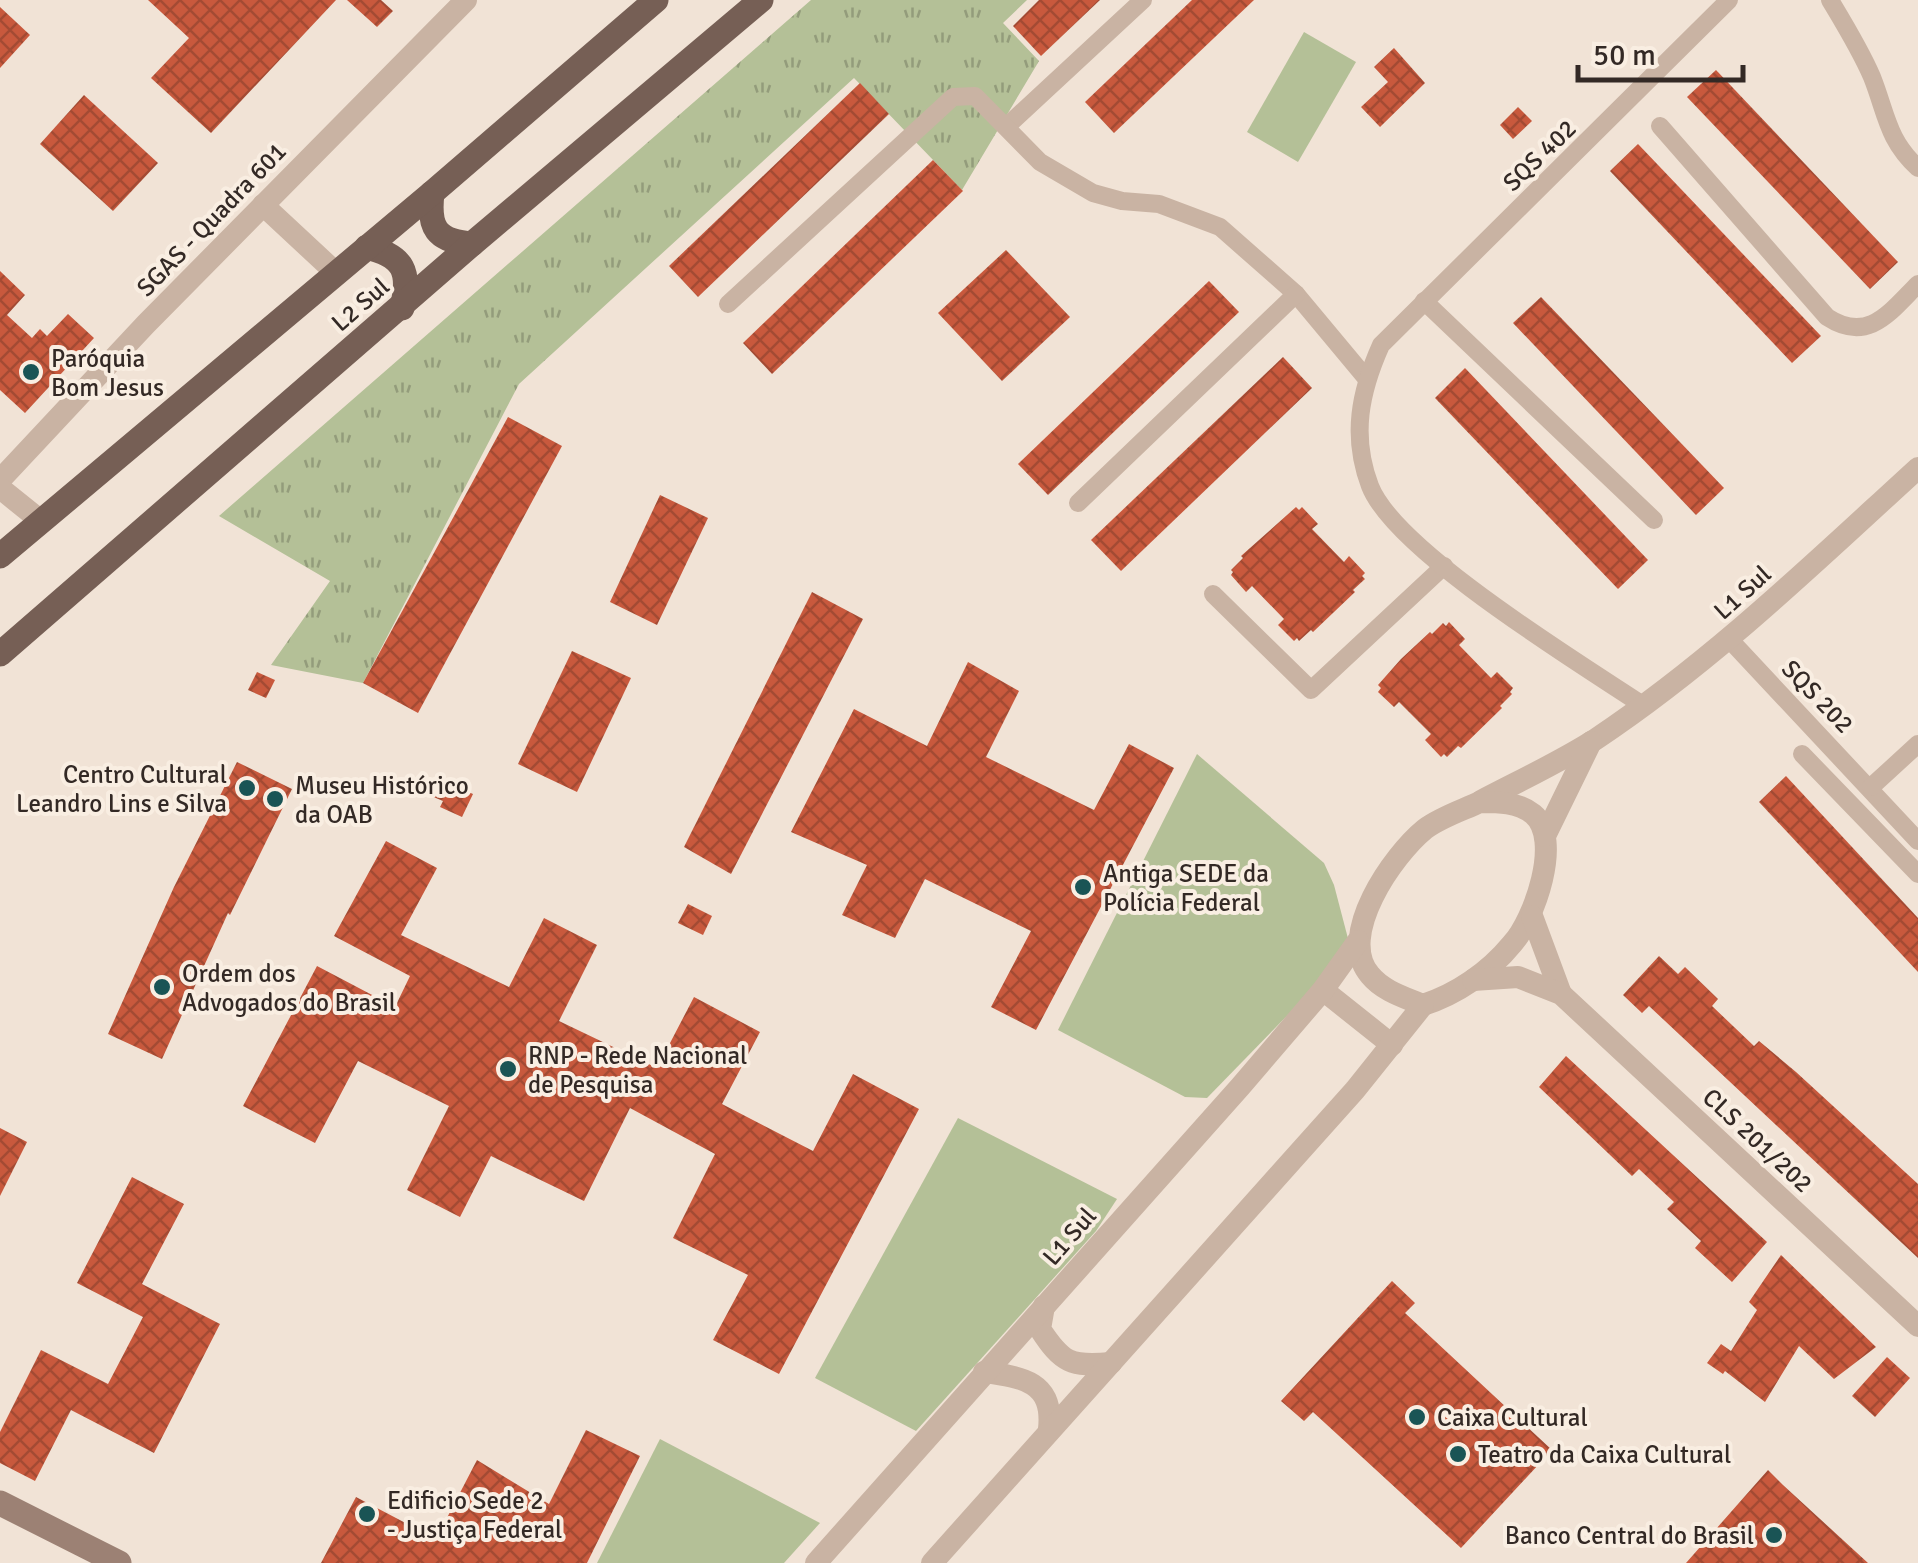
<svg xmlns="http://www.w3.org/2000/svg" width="1918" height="1563" viewBox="0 0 1918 1563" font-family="Signika,sans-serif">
<defs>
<pattern id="park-tufts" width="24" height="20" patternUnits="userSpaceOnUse" patternTransform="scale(2.5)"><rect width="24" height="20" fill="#b4c097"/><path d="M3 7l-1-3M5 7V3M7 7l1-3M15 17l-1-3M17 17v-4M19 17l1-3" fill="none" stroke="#939c7b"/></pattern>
<pattern id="building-cross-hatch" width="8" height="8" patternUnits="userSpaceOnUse" patternTransform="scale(2.5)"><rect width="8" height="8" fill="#c8593d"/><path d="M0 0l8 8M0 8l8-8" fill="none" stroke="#a34a33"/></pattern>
</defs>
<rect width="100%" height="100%" fill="#f1e3d6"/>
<g fill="#b4c097">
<path d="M1304,32L1356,62L1298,162L1247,132Z"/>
<path d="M1197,754L1324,863L1334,885L1351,950L1207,1098L1185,1097L1058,1030Z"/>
<path d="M958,1118L1117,1199L1096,1231L916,1431L815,1378Z"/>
<path d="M660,1439L820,1523L784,1563H597Z"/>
</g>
<path fill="url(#park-tufts)" d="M811,0H1027L1003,23L1039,61L962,190L854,78L519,384L363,683L271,665L330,581L219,516Z"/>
<g fill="url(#building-cross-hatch)">
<path d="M148,0H336L211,133L151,78L189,38Z"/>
<path d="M347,0H381L393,11L377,27Z"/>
<path d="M1039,0H1100L1041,56L1013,26Z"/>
<path d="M1192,0H1254L1114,133L1085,102Z"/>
<path d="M0,7L30,35L0,68Z"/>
<path d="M1394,48L1425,83L1380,127L1361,107L1388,82L1374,67Z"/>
<path d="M1716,70L1898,262L1870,289L1687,97Z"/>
<path d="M860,83L889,114L698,297L669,266Z"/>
<path d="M84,95L158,163L113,211L40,144Z"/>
<path d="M1518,107L1532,121L1513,139L1500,125Z"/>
<path d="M1638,144L1821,336L1792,363L1610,171Z"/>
<path d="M933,160L963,191L772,374L743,343Z"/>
<path d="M1006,250L1070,317L1002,381L938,313Z"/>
<path d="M0,271L25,295L7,315L32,338L40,329L47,336L68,314L94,338L25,413L0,390Z"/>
<path d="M1209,281L1239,312L1048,495L1018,464Z"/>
<path d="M1541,297L1724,488L1696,515L1513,323Z"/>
<path d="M1283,357L1312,388L1121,571L1091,540Z"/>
<path d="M1465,368L1648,560L1618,589L1435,398Z"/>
<path d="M508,417L562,446L418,713L363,683Z"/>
<path d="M660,495L708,518L657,625L610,602Z"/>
<path d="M1296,507L1299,510L1302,507L1318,524L1312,529L1344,562L1349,556L1365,573L1362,576L1365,579L1353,590L1355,592L1313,632L1311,630L1299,641L1297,638L1294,641L1278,625L1284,619L1252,586L1246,592L1231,575L1233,572L1231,570L1243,558L1241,556Z"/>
<path d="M812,592L863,619L731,874L684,847Z"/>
<path d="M1449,622L1465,639L1459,645L1491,678L1497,672L1513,688L1510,692L1512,694L1500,706L1502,708L1461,748L1458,746L1447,757L1444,754L1441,757L1425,740L1431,734L1399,702L1394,707L1378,692L1381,688L1378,685L1401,659L1430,632L1432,634L1443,623L1446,626Z"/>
<path d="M572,651L631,678L577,792L518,764Z"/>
<path d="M968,662L1019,691L986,757L1094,810L1129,744L1174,768L1036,1030L991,1007L1031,931L925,879L895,938L842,915L867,865L791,832L854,709L927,746Z"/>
<path d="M257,672L275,680L266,698L248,690Z"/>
<path d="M237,762L292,789L230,915L228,913L162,1059L108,1034L174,887Z"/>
<path d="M1786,776L1918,918V972L1759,802Z"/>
<path d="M438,779L473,794L462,817L440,807L443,801L431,796Z"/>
<path d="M386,841L437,868L401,935L509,987L544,918L597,945L559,1021L657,1068L694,997L760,1032L722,1104L813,1151L853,1074L919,1109L779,1374L713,1340L748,1275L673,1238L715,1154L630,1108L584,1201L491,1156L460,1217L407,1190L449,1106L358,1061L315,1143L243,1106L317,966L395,1007L410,976L334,936Z"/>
<path d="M688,904L712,916L703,935L678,923Z"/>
<path d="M1659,956L1678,974L1685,967L1718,999L1712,1006L1754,1046L1759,1041L1796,1072L1918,1184V1258L1649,1006L1642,1013L1623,995Z"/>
<path d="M1566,1056L1767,1242L1732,1282L1695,1248L1701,1241L1667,1209L1674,1202L1639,1169L1632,1176L1539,1087Z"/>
<path d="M0,1128L27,1142L0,1196Z"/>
<path d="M132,1177L184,1204L142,1284L220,1324L154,1453L71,1410L35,1481L0,1463V1432L41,1350L108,1384L143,1317L77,1283Z"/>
<path d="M1781,1255L1876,1347L1834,1379L1799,1346L1765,1402L1725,1371L1723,1374L1707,1363L1721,1344L1731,1351L1757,1310L1749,1302Z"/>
<path d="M1392,1281L1415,1303L1405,1313L1552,1450L1461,1548L1313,1412L1304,1421L1281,1401Z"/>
<path d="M1887,1357L1910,1378L1875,1417L1852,1396Z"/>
<path d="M586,1430L640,1456L587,1563H321L356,1497L436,1539L477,1460L549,1504Z"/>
<path d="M1768,1470L1783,1485L1868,1563H1686Z"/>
</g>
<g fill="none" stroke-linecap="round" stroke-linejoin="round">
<g stroke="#c9b3a3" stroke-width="18">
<path d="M1830,0C1845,25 1861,51 1872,77C1887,115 1887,139 1918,168"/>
<path d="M1007,126L1143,0"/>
<path d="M1660,126L1827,317C1868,344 1890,312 1918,284"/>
<path d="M1424,301L1654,520"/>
<path d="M728,304L953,97L975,96L1040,162L1093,193L1122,201L1159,204L1220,227L1296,294L1366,378"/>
<path d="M1078,503L1296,294"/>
<path d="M1213,594L1311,690L1444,566"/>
<path d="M1730,640L1918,841"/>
<path d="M1644,706C1581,664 1395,551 1370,486C1351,436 1360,392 1381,345L1729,0"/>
<path d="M1802,754L1918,874"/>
<path d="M1871,787L1918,744"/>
</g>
<g stroke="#c9b3a3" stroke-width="22">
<path d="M263,205L335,272"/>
<path d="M0,480L146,324L466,0"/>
<path d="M0,488L41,521"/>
<path d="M1481,801C1519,781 1560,762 1596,739C1713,661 1814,563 1918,468"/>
<path d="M1480,802C1498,802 1518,802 1533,814C1563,839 1534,920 1512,944C1489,972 1457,994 1423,1005C1404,997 1383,991 1370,975C1336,936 1393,855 1425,829C1441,817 1463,810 1480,802Z"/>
<path d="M1545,836L1591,742"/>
<path d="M1532,916L1561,994"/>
<path d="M1473,980L1518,977L1561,994L1918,1326"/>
<path d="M1323,990L1392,1045"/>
<path d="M1044,1306L1040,1329C1062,1363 1071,1367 1111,1363"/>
<path d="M984,1372C1023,1377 1054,1382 1049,1429"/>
<path d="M816,1563L1240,1087L1323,990L1358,941"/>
<path d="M932,1563L1355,1090L1423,1005"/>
</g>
<path stroke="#9c8174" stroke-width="25" d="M0,1503L119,1563"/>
<g stroke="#765f55" stroke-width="25">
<path d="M432,193C428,228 436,241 472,244"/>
<path d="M367,247C404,256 411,272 402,308"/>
<path d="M0,556L432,193L656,0"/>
<path d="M0,654L472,244L761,0"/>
</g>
</g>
<g fill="#1a5455" stroke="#f9eee2" stroke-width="4">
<circle cx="31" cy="372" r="10"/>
<circle cx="247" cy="788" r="10"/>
<circle cx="275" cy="799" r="10"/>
<circle cx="1083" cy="887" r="10"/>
<circle cx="162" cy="987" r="10"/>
<circle cx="508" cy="1069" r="10"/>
<circle cx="1417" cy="1417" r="10"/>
<circle cx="1458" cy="1454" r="10"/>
<circle cx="367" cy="1514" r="10"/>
<circle cx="1774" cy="1535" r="10"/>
</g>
<g text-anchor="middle" stroke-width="8" stroke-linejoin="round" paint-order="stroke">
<g font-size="25" fill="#332925" stroke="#f9eee2">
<text transform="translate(1539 155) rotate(-44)" y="9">SQS 402</text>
<text transform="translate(211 219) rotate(-46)" y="9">SGAS - Quadra 601</text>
<text transform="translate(360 304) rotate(-41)" y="9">L2 Sul</text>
<text transform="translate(1742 592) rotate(-42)" y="9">L1 Sul</text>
<text transform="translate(1818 696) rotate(46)" y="9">SQS 202</text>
<text transform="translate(1758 1140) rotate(43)" y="9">CLS 201/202</text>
<text transform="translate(1069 1236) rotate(-49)" y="9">L1 Sul</text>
</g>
<g font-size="25" fill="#332925" stroke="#f9eee2" text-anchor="start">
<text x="51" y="367">Paróquia<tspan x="51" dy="29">Bom Jesus</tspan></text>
<text x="227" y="783" text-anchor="end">Centro Cultural<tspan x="227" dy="29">Leandro Lins e Silva</tspan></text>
<text x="295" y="794">Museu Histórico<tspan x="295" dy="29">da OAB</tspan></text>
<text x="1103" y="882">Antiga SEDE da<tspan x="1103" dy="29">Polícia Federal</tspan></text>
<text x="182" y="982">Ordem dos<tspan x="182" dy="29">Advogados do Brasil</tspan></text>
<text x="528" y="1064">RNP - Rede Nacional<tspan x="528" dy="29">de Pesquisa</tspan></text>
<text x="1437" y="1426">Caixa Cultural</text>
<text x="1478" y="1463">Teatro da Caixa Cultural</text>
<text x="387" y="1509">Edificio Sede 2<tspan x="387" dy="29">- Justiça Federal</tspan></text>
<text x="1754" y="1544" text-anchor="end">Banco Central do Brasil</text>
</g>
</g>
<path d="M1578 65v15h165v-15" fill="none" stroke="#332925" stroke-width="5"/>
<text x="1593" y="65" font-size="30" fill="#332925" stroke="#f9eee2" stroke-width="8" paint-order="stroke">50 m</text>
</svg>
